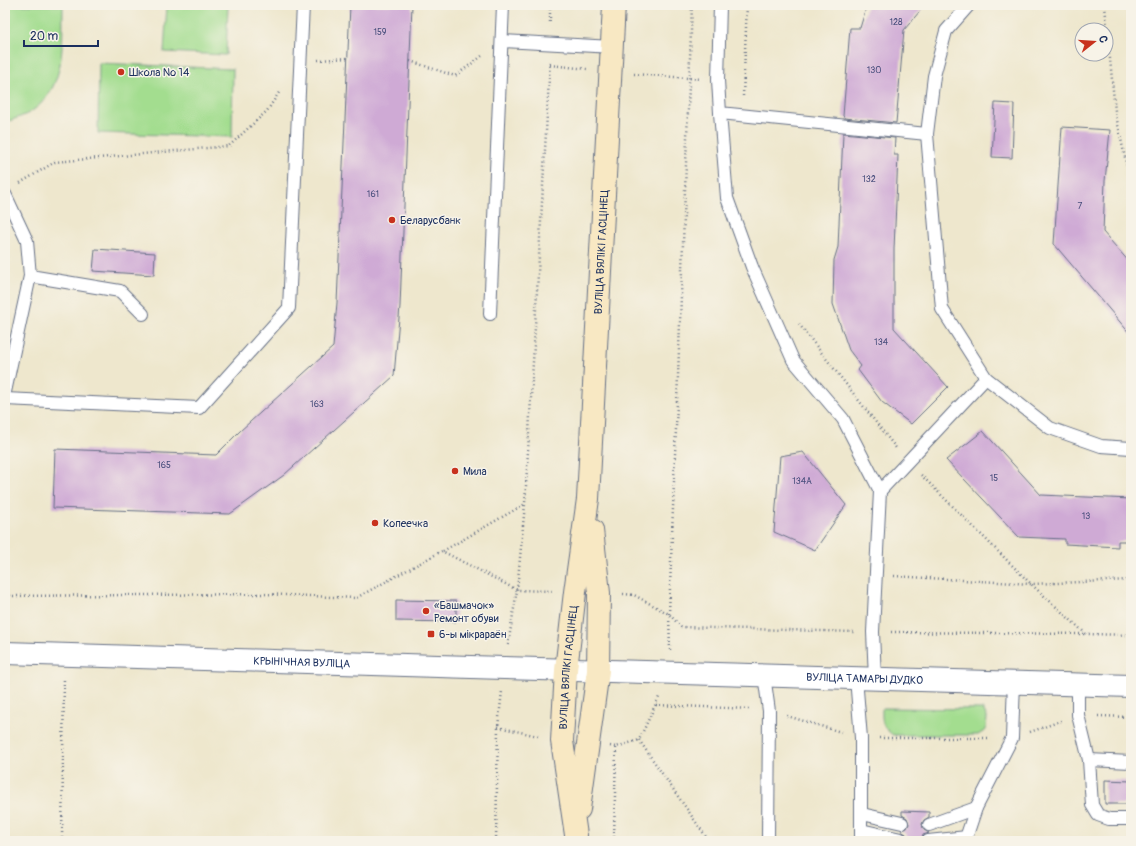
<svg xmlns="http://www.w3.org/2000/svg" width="1136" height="846" viewBox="0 0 1136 846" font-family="Pangolin,sans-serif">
<rect width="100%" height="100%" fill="#f7f3e8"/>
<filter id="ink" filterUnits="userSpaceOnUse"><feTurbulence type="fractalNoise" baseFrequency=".025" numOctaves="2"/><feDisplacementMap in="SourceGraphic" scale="8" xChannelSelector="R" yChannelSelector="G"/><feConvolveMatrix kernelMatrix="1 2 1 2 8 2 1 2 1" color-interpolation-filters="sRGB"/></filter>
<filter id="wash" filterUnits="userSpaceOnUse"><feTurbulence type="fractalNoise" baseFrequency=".012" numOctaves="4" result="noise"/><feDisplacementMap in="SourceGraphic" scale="16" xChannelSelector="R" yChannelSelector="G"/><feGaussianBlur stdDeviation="0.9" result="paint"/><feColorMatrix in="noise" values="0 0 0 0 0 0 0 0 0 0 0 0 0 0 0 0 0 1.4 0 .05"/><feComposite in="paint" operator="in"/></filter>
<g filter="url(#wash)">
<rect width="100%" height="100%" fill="#eee7cd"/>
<g fill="#a3dd8f" stroke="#5f8676">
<path d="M5,5H63C62,42 67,87 32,111C25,116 16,118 9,121H5Z"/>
<path d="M167,5H228L226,55L164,52Z"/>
<path d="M99,63L233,69L232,137L98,133Z"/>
<path d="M882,708L983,709L987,717L986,730L978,735H893C881,726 882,722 882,708Z"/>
</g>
<g id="blocks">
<g fill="#cfaad5">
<path d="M350,5H412L400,306L394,376L284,475L230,514L53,508L55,449L216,455L240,431L333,347L337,303Z"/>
<path d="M867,5H925L904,30L896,123L844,118V117L843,116L850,28H860Z"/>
<path d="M995,103L1014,104L1012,158L992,157Z"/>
<path d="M1062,127L1110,130L1105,181L1103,232L1131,264V335L1054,244Z"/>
<path d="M843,133L895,138L894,155H898L894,249V328L948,387L911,424L882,402L858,370L861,366L849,350L833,304L834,260L838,247Z"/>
<path d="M95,249L155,253L154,275L93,271Z"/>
<path d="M983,431L1041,495L1131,499V541H1118V547L1065,544V539L1019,537L946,460Z"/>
<path d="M803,452L846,505L815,550L774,532L780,456Z"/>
<path d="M396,600L456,601V622L396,621Z"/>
<path d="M1105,780L1131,781V804H1105Z"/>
<path d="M902,811L929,812V817L924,820L922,824L924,830L929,833L923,835L921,841H908L906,834L901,831L907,828L909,824L907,818L902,815Z"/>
</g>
</g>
</g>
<g filter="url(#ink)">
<use href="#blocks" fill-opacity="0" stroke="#656f85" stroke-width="1"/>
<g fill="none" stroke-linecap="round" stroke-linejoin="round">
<defs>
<g id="service">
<path d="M720,5L718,80L720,113L927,134"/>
<path d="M969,5L946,31L934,76L927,134L942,309L986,378L1050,428L1101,446L1131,448"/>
<path d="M502,41L613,47"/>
<path d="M720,113L727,198L752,267L793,360L843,419L880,491L873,632L875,679"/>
<path d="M5,194L27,241L30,276L5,392"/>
<path d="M30,276L120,291L143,314"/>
<path d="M490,314L503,5"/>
<path d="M5,399L199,408L289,308L303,5"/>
<path d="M880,491L986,378"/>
<path d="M764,675L769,711L768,841"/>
<path d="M856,678L861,738V841"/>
<path d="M1078,684V715L1089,760L1092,805L1098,815L1109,819H1131"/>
<path d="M1089,760L1131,762"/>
<path d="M862,814L902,823"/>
<path d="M929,825L976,808"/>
<path d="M861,830L901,839"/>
<path d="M928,841L967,837"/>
<path d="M965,841L976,808L1012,738L1014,682"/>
</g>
<g id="tertiary">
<path id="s1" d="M5,653L504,668L1131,686"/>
</g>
<g id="secondary">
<path d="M579,809L598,671L599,593L592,530"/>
<path id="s2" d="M576,835L562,741L566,670L575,592L588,499L614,5"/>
</g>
</defs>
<use href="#service" stroke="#656f85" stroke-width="14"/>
<use href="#tertiary" stroke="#656f85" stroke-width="24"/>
<use href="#secondary" stroke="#656f85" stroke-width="24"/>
<g stroke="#656f85" stroke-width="2.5" stroke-dasharray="1 3" stroke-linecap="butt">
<path d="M550,5V24"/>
<path d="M1105,6L1115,111L1127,167L1131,172"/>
<path d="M318,60L348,58"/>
<path d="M410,61L455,76L482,56"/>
<path d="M550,65L587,69"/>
<path d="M634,74L701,79"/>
<path d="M743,96L747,5"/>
<path d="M20,183L55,162L229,146L267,111L280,91"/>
<path d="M799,324L896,448"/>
<path d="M921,475L1031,584L1086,634L1131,635"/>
<path d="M443,551L525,504"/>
<path d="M894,576L1031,584L1131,580"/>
<path d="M623,594L634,595L669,614L681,627L856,632"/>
<path d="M5,596L263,594L356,598L442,551L517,590L552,591"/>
<path d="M891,632L1086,634"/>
<path d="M508,645L517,590L525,504L550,61"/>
<path d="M670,650L669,614L692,5"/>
<path d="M656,705L750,709"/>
<path d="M787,716L841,732"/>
<path d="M1098,716L1131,717"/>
<path d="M498,727L538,736"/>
<path d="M1030,732L1061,721"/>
<path d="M879,738H990"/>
<path d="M639,740L709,841"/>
<path d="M610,746L616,747L639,740L660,695"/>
<path d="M62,841L64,677"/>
<path d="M496,841L498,727L502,691"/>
<path d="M614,841L616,747"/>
</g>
<use href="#service" stroke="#fff" stroke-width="12"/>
<use href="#tertiary" stroke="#fff" stroke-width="22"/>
<use href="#secondary" stroke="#f8e8c3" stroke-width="22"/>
</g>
</g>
<g fill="#c8321e" stroke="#f7f3e8" stroke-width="1.5">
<circle cx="121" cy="72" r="4"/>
<circle cx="392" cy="220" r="4"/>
<circle cx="455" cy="471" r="4"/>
<circle cx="375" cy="523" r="4"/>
<circle cx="426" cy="611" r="4"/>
<rect x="427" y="630" width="8" height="8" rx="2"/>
</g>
<g text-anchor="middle" stroke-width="3" stroke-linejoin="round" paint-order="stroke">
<g font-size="9" fill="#484e7c">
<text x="896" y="25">128</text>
<text x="380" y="35">159</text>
<text x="874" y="73">130</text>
<text x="869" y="182">132</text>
<text x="373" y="197">161</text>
<text x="1080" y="209">7</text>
<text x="881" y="345">134</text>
<text x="317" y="407">163</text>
<text x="164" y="468">165</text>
<text x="994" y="481">15</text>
<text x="802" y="484">134А</text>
<text x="1086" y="519">13</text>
</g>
<g font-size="11" fill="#1b2f5e" stroke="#f7f3e8" text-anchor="start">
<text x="129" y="76">Школа № 14</text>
<text x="400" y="224">Беларусбанк</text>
<text x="463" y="475">Мила</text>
<text x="383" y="527">Копеечка</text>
<text x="434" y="609">«Башмачок»<tspan x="434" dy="13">Ремонт обуви</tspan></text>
<text x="439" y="638">6-ы мікрараён</text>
</g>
<g font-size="11" fill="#1b2f5e" stroke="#f7f3e8">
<text dy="4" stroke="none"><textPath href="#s2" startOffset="586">ВУЛІЦА ВЯЛІКІ ГАСЦІНЕЦ</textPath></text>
<text dy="4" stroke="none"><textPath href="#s1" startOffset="297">КРЫНІЧНАЯ ВУЛІЦА</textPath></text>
<text dy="4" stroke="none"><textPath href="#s2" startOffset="169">ВУЛІЦА ВЯЛІКІ ГАСЦІНЕЦ</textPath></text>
<text dy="4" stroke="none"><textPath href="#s1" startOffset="860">ВУЛІЦА ТАМАРЫ ДУДКО</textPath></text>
</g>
</g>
<rect width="1136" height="846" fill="none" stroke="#f7f3e8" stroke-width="20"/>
<g transform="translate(1094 42) rotate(73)"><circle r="19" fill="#f7f3e8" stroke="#9fa5b1"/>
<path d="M0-3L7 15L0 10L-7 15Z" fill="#c8321e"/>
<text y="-6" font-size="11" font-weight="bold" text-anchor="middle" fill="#1b2f5e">С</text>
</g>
<path d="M24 40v6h74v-6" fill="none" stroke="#1b2f5e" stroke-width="2"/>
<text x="30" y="40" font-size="12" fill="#1b2f5e" stroke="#f7f3e8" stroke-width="3" paint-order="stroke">20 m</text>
</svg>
